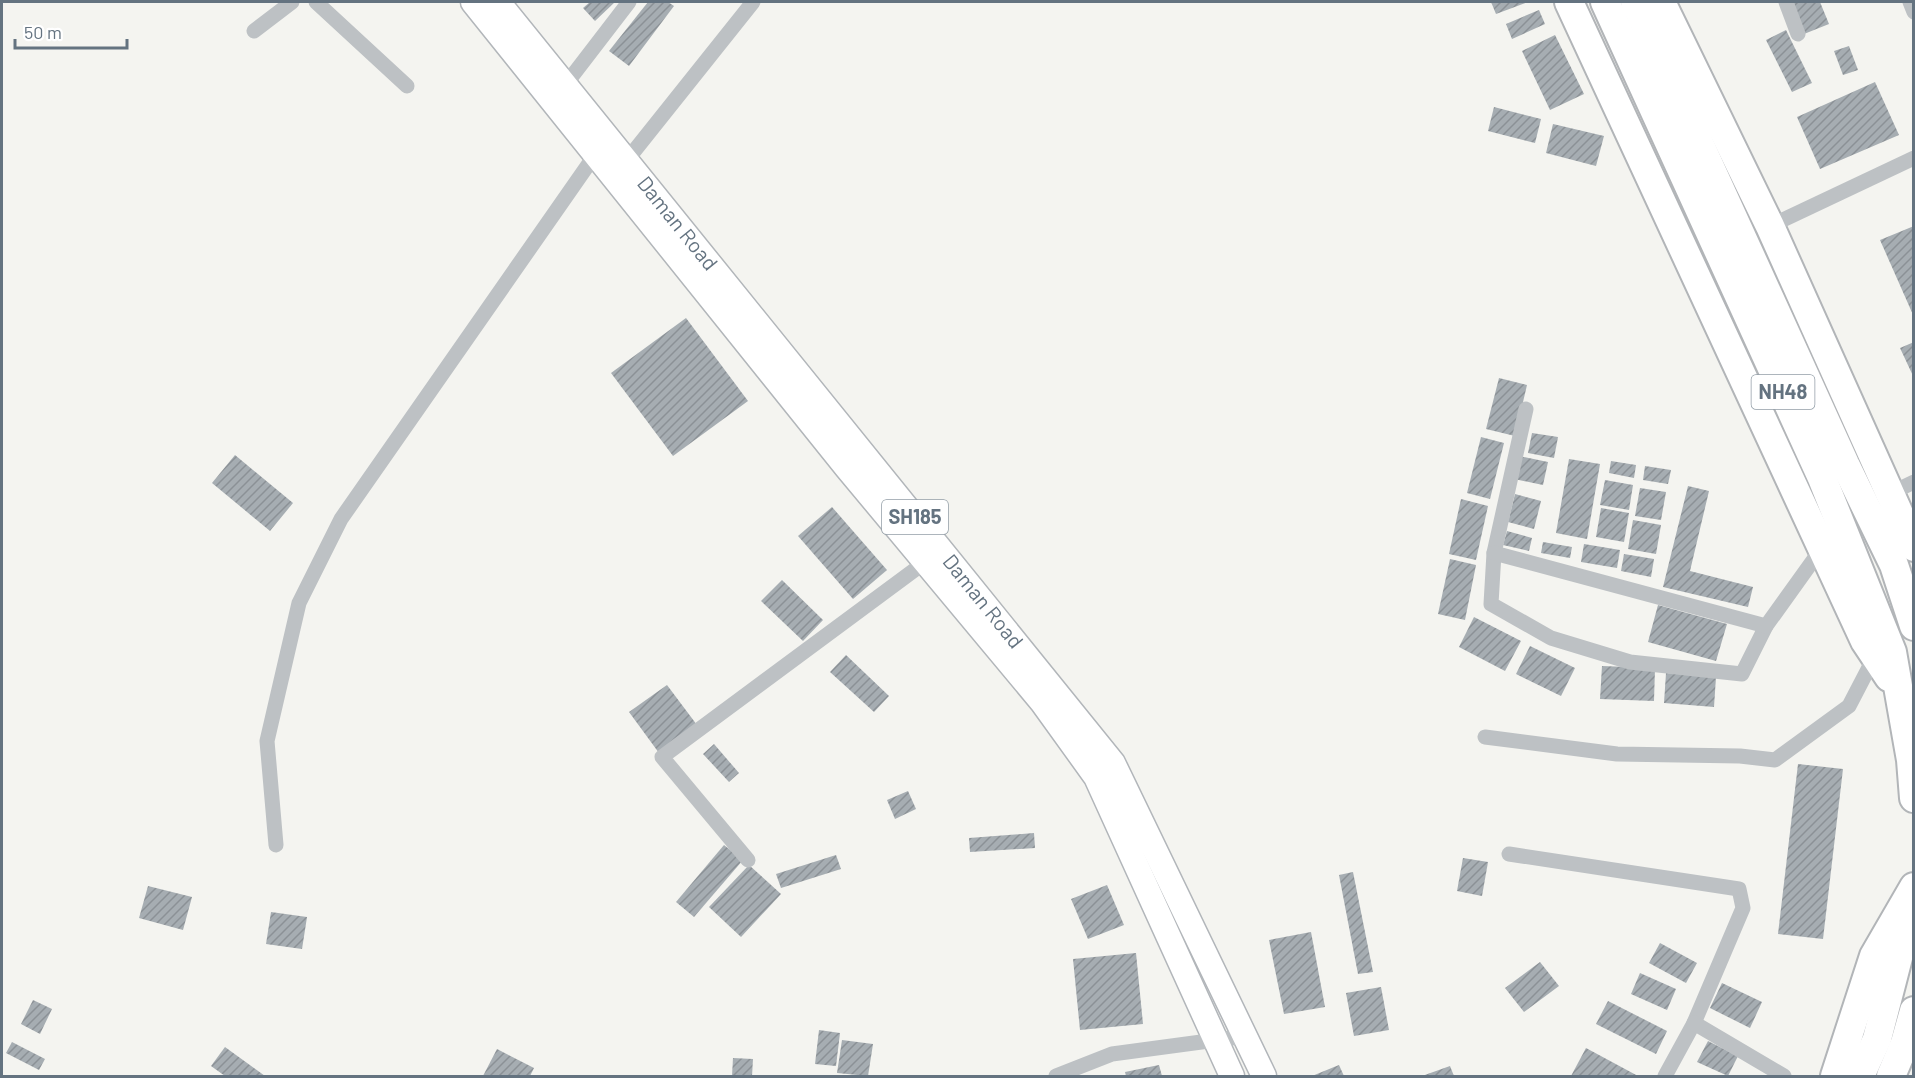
<svg xmlns="http://www.w3.org/2000/svg" width="1915" height="1078" viewBox="0 0 1915 1078" font-family="Barlow,sans-serif">
<defs>
<pattern id="building-hatch" width="6" height="6" patternUnits="userSpaceOnUse" patternTransform="scale(1.5)"><rect width="6" height="6" fill="#a6adb2"/><path d="M-1 1l2-2M0 6l6-6M5 7l2-2" fill="none" stroke="#8b9196"/></pattern>
</defs>
<rect width="100%" height="100%" fill="#f4f4f0"/>
<g fill="url(#building-hatch)">
<path d="M590,2H615L595,21L583,8Z"/>
<path d="M648,2H668L674,6L629,66L609,51Z"/>
<path d="M1491,2H1528L1496,14Z"/>
<path d="M1791,2H1820L1829,24L1804,34Z"/>
<path d="M1539,10L1545,24L1512,39L1506,24Z"/>
<path d="M1786,30L1812,83L1792,92L1766,40Z"/>
<path d="M1555,35L1584,94L1550,110L1522,51Z"/>
<path d="M1849,46L1858,70L1843,75L1834,51Z"/>
<path d="M1875,82L1899,135L1820,169L1797,117Z"/>
<path d="M1494,107L1541,119L1535,143L1488,131Z"/>
<path d="M1553,124L1604,136L1596,166L1546,153Z"/>
<path d="M1914,226V317L1880,240Z"/>
<path d="M686,318L748,401L673,456L611,373Z"/>
<path d="M1914,342V378L1900,348Z"/>
<path d="M1499,378L1527,385L1515,436L1486,429Z"/>
<path d="M1532,433L1558,437L1554,458L1528,453Z"/>
<path d="M1481,437L1504,443L1490,499L1467,493Z"/>
<path d="M235,455L293,503L270,531L212,483Z"/>
<path d="M1519,456L1548,462L1543,485L1514,479Z"/>
<path d="M1569,459L1600,464L1587,539L1556,533Z"/>
<path d="M1611,461L1636,465L1634,478L1609,473Z"/>
<path d="M1645,466L1671,470L1668,484L1643,480Z"/>
<path d="M1605,480L1633,485L1629,510L1600,505Z"/>
<path d="M1688,486L1709,491L1690,571L1753,587L1748,607L1663,587Z"/>
<path d="M1640,488L1666,492L1661,520L1635,516Z"/>
<path d="M1515,494L1541,501L1534,529L1508,522Z"/>
<path d="M1461,499L1488,506L1476,560L1449,554Z"/>
<path d="M832,507L887,570L853,599L798,536Z"/>
<path d="M1601,508L1629,513L1624,542L1596,537Z"/>
<path d="M1633,520L1661,525L1656,554L1628,549Z"/>
<path d="M1507,531L1532,538L1529,551L1503,545Z"/>
<path d="M1543,542L1572,547L1570,558L1541,553Z"/>
<path d="M1584,544L1620,550L1617,568L1581,562Z"/>
<path d="M1624,554L1654,559L1651,577L1621,571Z"/>
<path d="M1450,559L1476,565L1465,620L1438,614Z"/>
<path d="M782,580L823,620L803,641L761,601Z"/>
<path d="M1658,605L1727,624L1716,661L1648,642Z"/>
<path d="M1474,617L1521,641L1505,671L1459,647Z"/>
<path d="M1530,646L1575,668L1561,696L1516,674Z"/>
<path d="M846,655L889,696L874,712L830,672Z"/>
<path d="M1602,666L1655,668L1654,701L1600,699Z"/>
<path d="M1666,673L1716,677L1714,707L1664,703Z"/>
<path d="M667,685L697,725L659,753L629,712Z"/>
<path d="M714,744L739,773L729,782L703,754Z"/>
<path d="M1798,764L1843,769L1823,939L1778,934Z"/>
<path d="M908,791L916,809L895,819L887,800Z"/>
<path d="M1034,833L1035,848L970,852L969,838Z"/>
<path d="M724,845L743,860L694,917L676,902Z"/>
<path d="M836,855L841,869L781,888L776,874Z"/>
<path d="M1463,858L1488,862L1482,896L1457,891Z"/>
<path d="M749,865L781,894L741,937L709,907Z"/>
<path d="M1353,872L1373,972L1358,974L1339,875Z"/>
<path d="M1107,885L1124,925L1088,939L1071,899Z"/>
<path d="M148,886L192,897L183,930L139,918Z"/>
<path d="M271,912L307,917L302,949L266,944Z"/>
<path d="M1311,932L1325,1007L1284,1014L1269,940Z"/>
<path d="M1660,943L1697,963L1686,983L1649,963Z"/>
<path d="M1136,953L1143,1024L1080,1030L1073,959Z"/>
<path d="M1540,962L1559,986L1524,1012L1505,988Z"/>
<path d="M1640,973L1676,989L1667,1010L1631,994Z"/>
<path d="M1722,983L1762,1002L1750,1028L1710,1008Z"/>
<path d="M1381,987L1389,1030L1354,1036L1346,993Z"/>
<path d="M33,1000L52,1009L40,1034L21,1024Z"/>
<path d="M1608,1001L1667,1031L1656,1054L1596,1024Z"/>
<path d="M819,1030L840,1033L836,1066L815,1064Z"/>
<path d="M842,1040L873,1044L868,1076L837,1073Z"/>
<path d="M1708,1041L1738,1056L1728,1076L1697,1062Z"/>
<path d="M12,1042L45,1059L39,1070L6,1053Z"/>
<path d="M225,1047L265,1076H225L211,1066Z"/>
<path d="M1586,1048L1638,1076H1571Z"/>
<path d="M497,1049L534,1068L530,1076H483Z"/>
<path d="M733,1058L753,1059L752,1076H732Z"/>
<path d="M1159,1065L1162,1076H1126L1125,1072Z"/>
<path d="M1339,1065L1344,1076H1312Z"/>
<path d="M1450,1066L1454,1076H1422Z"/>
</g>
<g fill="none" stroke-linecap="round" stroke-linejoin="round">
<defs>
<g id="primary">
<path d="M473,2L847,468L1042,702L1096,777L1232,1076"/>
<path id="s1" d="M498,2L1113,763L1264,1076"/>
</g>
<g id="highway">
<path d="M1569,2L1865,641L1889,677"/>
<path d="M1605,2L1822,478L1892,652L1911,760L1914,798"/>
<path d="M1635,2L1845,464L1894,565L1914,626"/>
<path d="M1661,2L1770,226L1914,547"/>
<path d="M1835,1076L1874,956L1914,887"/>
<path d="M1860,1076L1877,1039L1909,915"/>
<path d="M1891,1076L1905,1043L1914,1011"/>
</g>
</defs>
<use href="#primary" stroke="#b2b6ba" stroke-width="27"/>
<use href="#highway" stroke="#b2b5b8" stroke-width="32"/>
<g stroke="#bdc1c4" stroke-width="15">
<path d="M316,2L407,86"/>
<path d="M1786,2L1798,34"/>
<path d="M1910,2L1914,12"/>
<path d="M254,31L292,2"/>
<path d="M558,90L566,84L629,2"/>
<path d="M627,160L753,2"/>
<path d="M1770,226L1914,158"/>
<path d="M1526,409L1494,553L1491,604L1551,638L1630,662L1742,674L1766,626"/>
<path d="M1891,493L1914,482"/>
<path d="M1494,553L1766,626L1822,548"/>
<path d="M1485,737L1617,754L1740,756L1775,760L1849,706L1875,656"/>
<path d="M276,845L267,741L299,603L341,519L595,155L603,150"/>
<path d="M1509,854L1739,889L1743,908L1694,1023L1665,1076"/>
<path d="M748,860L662,757L932,557"/>
<path d="M1694,1023L1784,1076"/>
<path d="M1056,1076L1112,1054L1246,1036"/>
</g>
<use href="#primary" stroke="#fff" stroke-width="24"/>
<use href="#highway" stroke="#fff" stroke-width="28"/>
</g>
<g text-anchor="middle" stroke-width="6" stroke-linejoin="round" paint-order="stroke">
<g fill="#fff" stroke="#929da6" stroke-width="1.5">
<rect x="1751.5" y="375" width="63" height="34" rx="4.5"/>
<rect x="882" y="500" width="66" height="34" rx="4.5"/>
</g>
<g font-size="20" font-weight="bold" fill="#647380">
<text x="1783" y="399">NH48</text>
<text x="915" y="524">SH185</text>
</g>
<g font-size="21" fill="#647380" stroke="#fff">
<text dy="7" stroke="none"><textPath href="#s1" startOffset="285">Daman Road</textPath></text>
<text dy="7" stroke="none"><textPath href="#s1" startOffset="771">Daman Road</textPath></text>
</g>
</g>
<rect width="1915" height="1078" fill="none" stroke="#647380" stroke-width="6"/>
<path d="M15 39v9h112v-9" fill="none" stroke="#647380" stroke-width="3"/>
<text x="24" y="39" font-size="18" fill="#647380" stroke="#ffffff" stroke-width="4.5" paint-order="stroke">50 m</text>
</svg>
